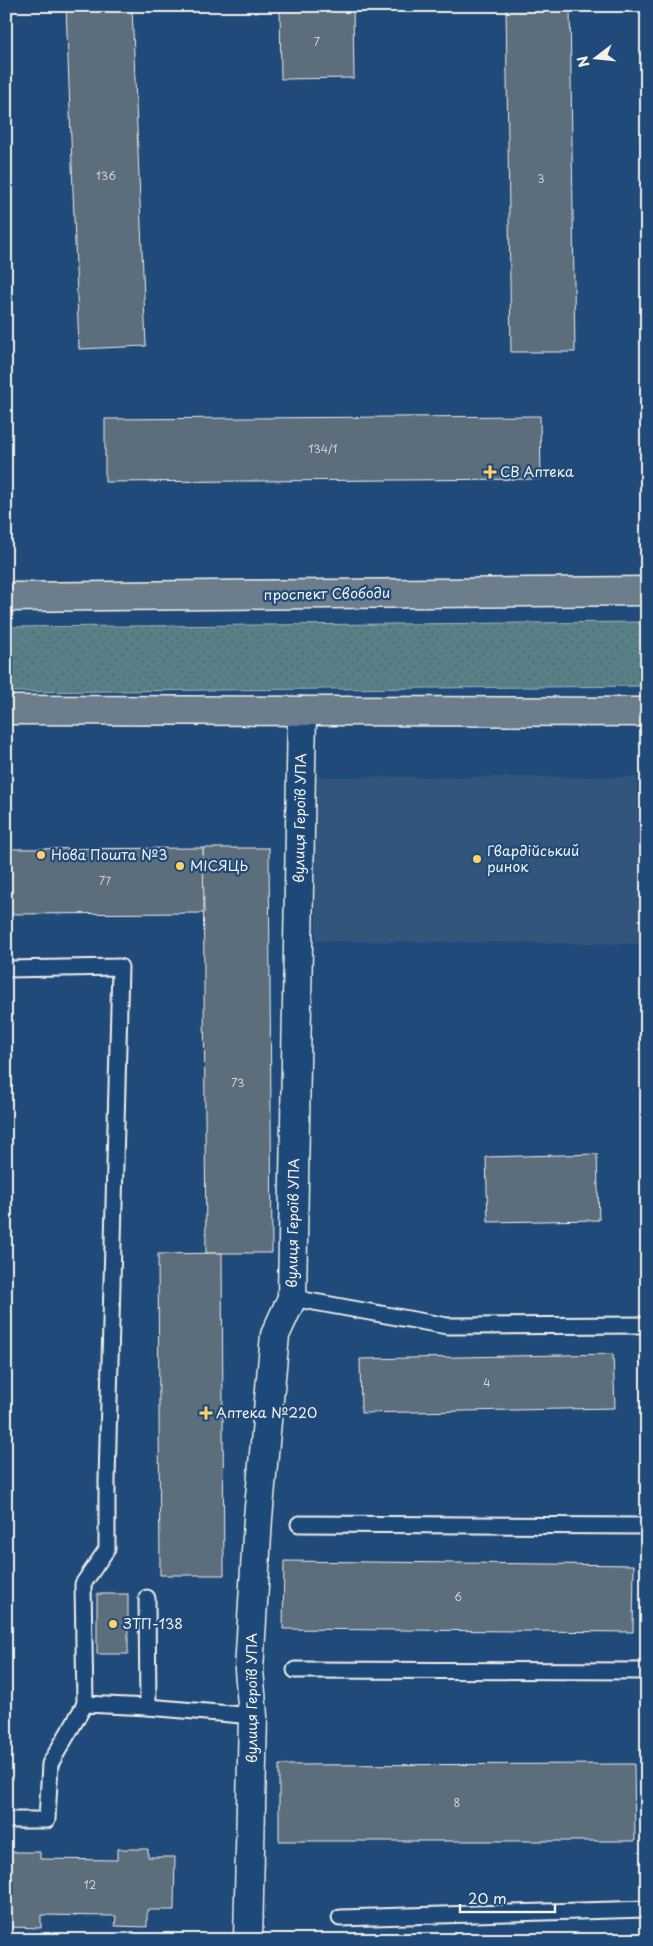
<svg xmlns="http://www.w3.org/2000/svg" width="653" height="1946" viewBox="0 0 653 1946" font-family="'Playpen Sans',sans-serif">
<defs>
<pattern id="grass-dots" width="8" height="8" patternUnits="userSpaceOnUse" patternTransform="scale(1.25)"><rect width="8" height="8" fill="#598086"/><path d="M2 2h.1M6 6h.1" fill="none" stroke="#526769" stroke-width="1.8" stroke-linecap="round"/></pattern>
</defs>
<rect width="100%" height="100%" fill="#1f4a7a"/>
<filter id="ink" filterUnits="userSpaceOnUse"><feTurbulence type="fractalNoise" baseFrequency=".02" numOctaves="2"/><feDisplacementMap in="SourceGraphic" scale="10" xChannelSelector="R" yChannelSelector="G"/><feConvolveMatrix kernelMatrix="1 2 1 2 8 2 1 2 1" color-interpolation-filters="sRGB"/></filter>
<g filter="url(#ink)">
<g fill="#31547b">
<path d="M313,777H637L641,944L316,941Z"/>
<path d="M6,1242H11L10,1750H6Z"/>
</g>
<path fill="url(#grass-dots)" stroke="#a6b8b7" d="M647,622V686L6,692V627Z"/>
<g fill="#5c6d7c" stroke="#f4f1e8">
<path d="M66,6H132L146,346L79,349Z"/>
<path d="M280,6H353L354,78L281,79Z"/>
<path d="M506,6H570L575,352H511Z"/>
<path d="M540,416L541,479L105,482V419Z"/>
<path d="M203,848H269L272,1253H206Z"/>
<path d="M203,848L204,913L6,914V849Z"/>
<path d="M597,1154L599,1220L488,1222L486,1157Z"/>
<path d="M222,1253L224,1575H160L158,1254Z"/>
<path d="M613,1354L615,1408L361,1413L360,1359Z"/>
<path d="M284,1561L634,1565L633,1632L283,1629Z"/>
<rect x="97" y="1594" width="31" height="60"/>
<path d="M634,1764L635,1841H279V1765Z"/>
<path d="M117,1849H148V1857H175L174,1910H147V1927L115,1926L116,1916L41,1915V1928L10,1927V1913H6V1852H40V1859L117,1860Z"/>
</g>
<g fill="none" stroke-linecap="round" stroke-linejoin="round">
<defs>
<g id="lane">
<path d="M6,969L120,967L107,1480V1549L83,1584L85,1704"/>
<path d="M292,1298L447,1326L647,1325"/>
<path d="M299,1524L647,1526"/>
<path d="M147,1598L148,1707"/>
<path d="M295,1670L647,1671"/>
<path d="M6,1820H47L50,1764L85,1704L148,1707L253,1716"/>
<path d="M340,1918L647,1909"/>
</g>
<path id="street" d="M248,1940L253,1716L249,1670L258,1518L275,1335L292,1298L302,711"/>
<g id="highway">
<path d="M6,597L647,591"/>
<path d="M6,710L647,712"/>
</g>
</defs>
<use href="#lane" stroke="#f4f1e8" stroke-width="19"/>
<use href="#street" stroke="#f4f1e8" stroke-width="31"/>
<use href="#highway" stroke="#f4f1e8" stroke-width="31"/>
<use href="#lane" stroke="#1f4a7a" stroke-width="15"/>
<use href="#street" stroke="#1f4a7a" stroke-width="28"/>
<use href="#highway" stroke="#6c7d8c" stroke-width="28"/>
</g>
</g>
<g fill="#ffd166" stroke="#1f4a7a" stroke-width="2">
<path d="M487.5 464.5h5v5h5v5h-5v5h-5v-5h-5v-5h5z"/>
<circle cx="41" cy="855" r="5"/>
<circle cx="477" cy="859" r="5"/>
<circle cx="180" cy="866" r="5"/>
<path d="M203.5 1405.5h5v5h5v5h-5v5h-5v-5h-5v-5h5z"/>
<circle cx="113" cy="1624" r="5"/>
</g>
<g text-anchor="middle" stroke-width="4.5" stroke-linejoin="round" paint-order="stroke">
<g font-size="11" fill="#ced0cd">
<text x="317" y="46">7</text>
<text x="106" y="180">136</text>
<text x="541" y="183">3</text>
<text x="323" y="453">134/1</text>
<text x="105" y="885">77</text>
<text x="238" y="1087">73</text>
<text x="487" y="1387">4</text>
<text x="458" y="1601">6</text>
<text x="457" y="1807">8</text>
<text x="90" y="1889">12</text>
</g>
<g font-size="14" fill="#f4f1e8" stroke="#1f4a7a" text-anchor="start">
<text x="500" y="477">СВ Аптека</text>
<text x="487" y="856">Гвардійський<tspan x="487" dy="16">ринок</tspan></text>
<text x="51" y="860">Нова Пошта №3</text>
<text x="190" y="871">МІСЯЦЬ</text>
<text x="216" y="1418">Аптека №220</text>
<text x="123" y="1629">ЗТП-138</text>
</g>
<g font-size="14" fill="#f4f1e8" stroke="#1f4a7a">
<text transform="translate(327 594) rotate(-1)" y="5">проспект Свободи</text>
<text transform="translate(300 818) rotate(-89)" y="5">вулиця Героїв УПА</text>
<text transform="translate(293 1223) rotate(-89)" y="5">вулиця Героїв УПА</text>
<text transform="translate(252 1698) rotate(-90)" y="5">вулиця Героїв УПА</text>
</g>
</g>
<rect width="653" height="1946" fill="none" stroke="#1f4a7a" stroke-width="25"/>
<rect x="12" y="12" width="628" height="1921" fill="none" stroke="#f4f1e8" stroke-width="2" filter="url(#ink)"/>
<g transform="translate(596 58) rotate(254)" stroke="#1f4a7a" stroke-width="4" paint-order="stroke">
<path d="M0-4L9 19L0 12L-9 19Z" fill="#f4f1e8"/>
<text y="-8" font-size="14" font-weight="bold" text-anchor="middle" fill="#f4f1e8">N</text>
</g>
<path d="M460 1904v8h95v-8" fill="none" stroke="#f4f1e8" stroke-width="2.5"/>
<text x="468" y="1904" font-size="15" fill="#f4f1e8" stroke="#1f4a7a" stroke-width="4" paint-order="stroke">20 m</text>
</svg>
